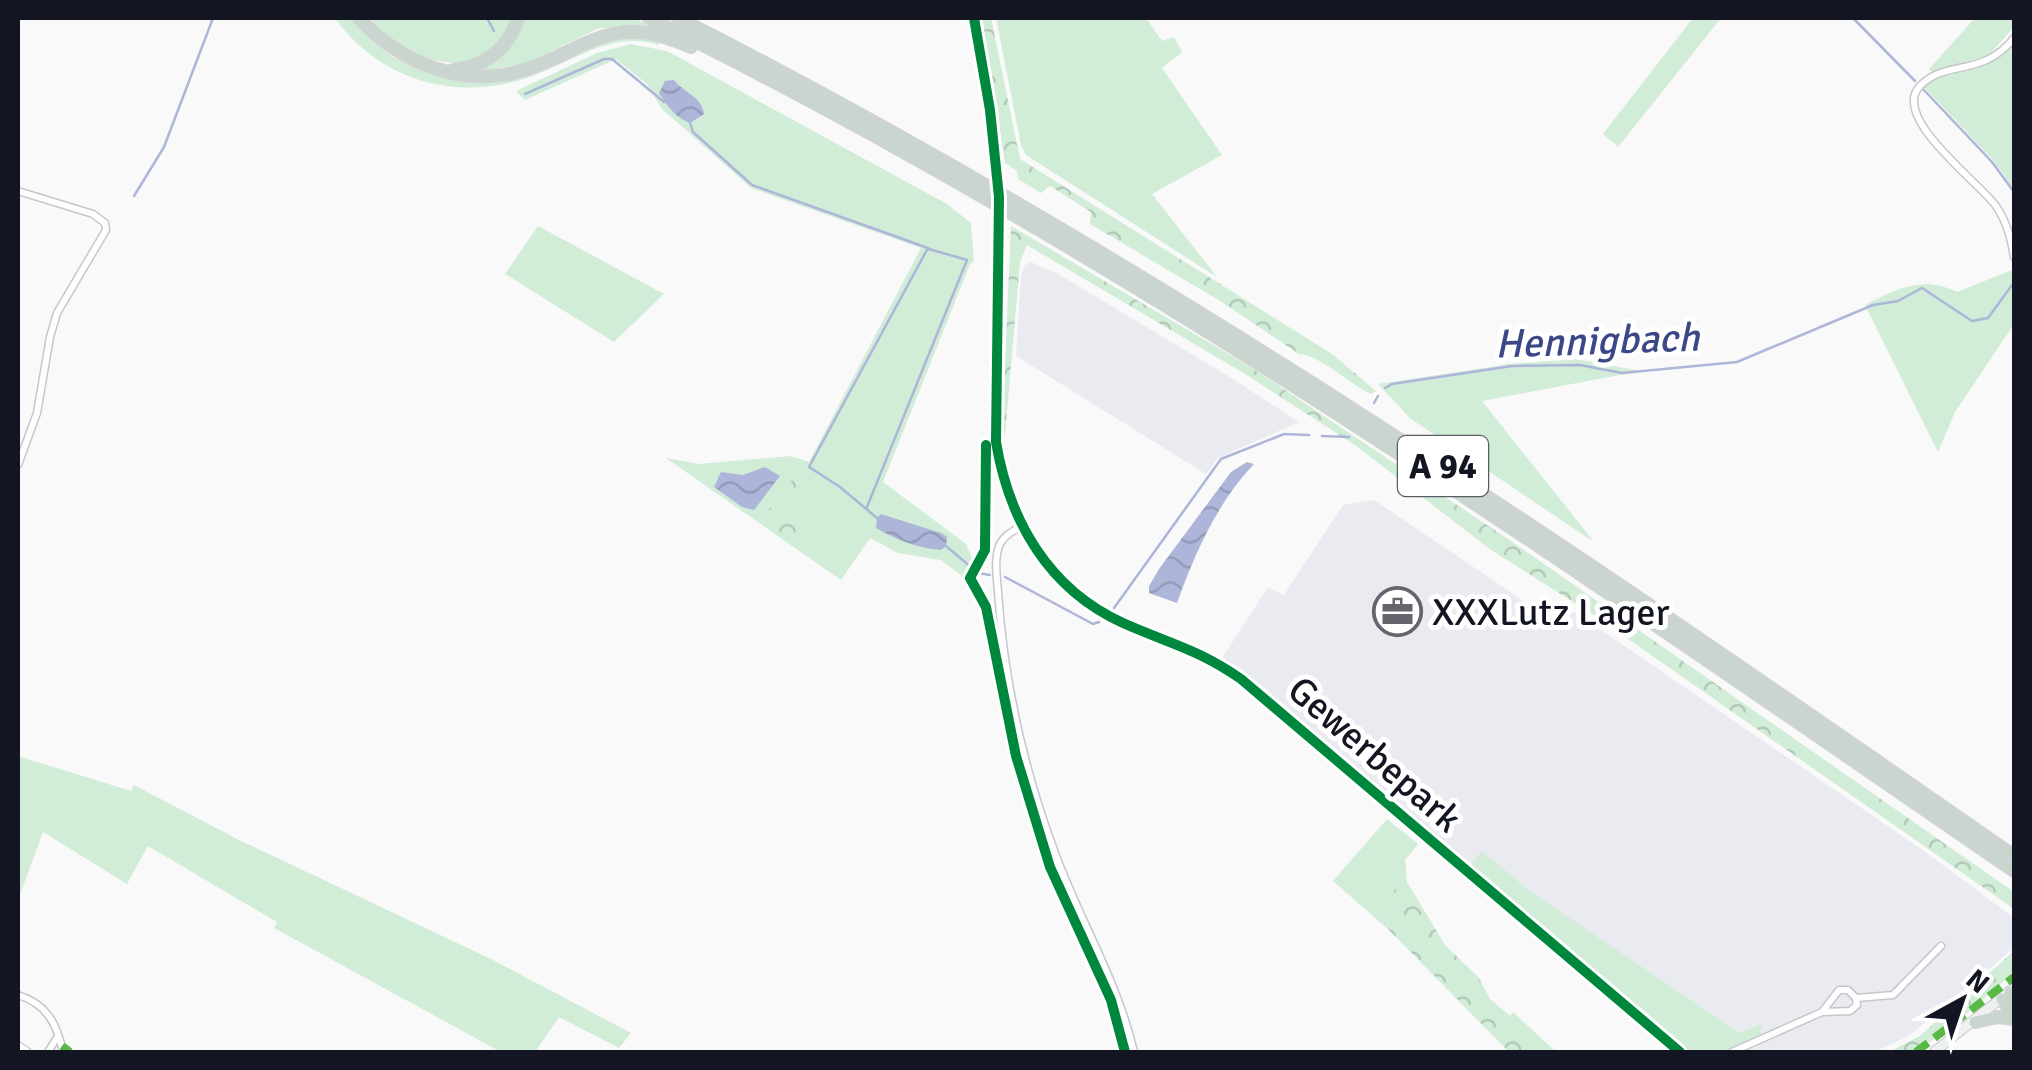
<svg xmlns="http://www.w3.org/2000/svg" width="2032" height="1070" viewBox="0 0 2032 1070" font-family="Signika,sans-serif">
<defs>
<pattern id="forest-crowns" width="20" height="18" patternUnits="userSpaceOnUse" patternTransform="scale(2.5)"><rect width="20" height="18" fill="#d1ecd7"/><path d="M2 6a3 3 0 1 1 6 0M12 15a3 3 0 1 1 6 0" fill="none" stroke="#b3cab8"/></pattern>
<pattern id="water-waves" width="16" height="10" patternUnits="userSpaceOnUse" patternTransform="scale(2.5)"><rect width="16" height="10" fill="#adb6d9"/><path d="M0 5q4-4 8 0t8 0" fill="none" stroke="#949cba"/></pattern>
</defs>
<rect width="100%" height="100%" fill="#f9f9f9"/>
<g fill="#e9ebf0">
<path d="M1031,262L1058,274L1233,379L1299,422L1218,458L1206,474L1016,356L1021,274L1025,265Z"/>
<path d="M1374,500L1552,620L1575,612L1924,851L2014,918V948L1909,1036L1874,1052H1698L1353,766L1260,684L1222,658L1268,587L1284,595L1343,505Z"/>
</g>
<g fill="#d1ecd7">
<path d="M335,18H351L393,57L459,79H488L623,35L659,40V45C617,31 581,56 542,72C467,105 383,85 335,18Z"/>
<path d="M370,18H514C490,90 407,64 370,18Z"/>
<path d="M522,18H634L657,29L621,26L597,29L527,63L477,72L478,67Z"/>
<path d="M996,18H1146L1162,41L1174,37L1182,52L1162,68L1222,155L1152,194L1217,277L1026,155L1021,145Z"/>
<path d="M1693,18H1721L1618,147L1603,134Z"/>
<path d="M1975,18H2014V27L1989,55L1932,72L1929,69Z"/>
<path d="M2014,42V189L1993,160L1923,86C1956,65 1984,78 2014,42Z"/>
<path d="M631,44L667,51L947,204L971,223L974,261L970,264L883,482L966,544L974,563L966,579L941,560L898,553L870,538L841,580L666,458L699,464L791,456L809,462L921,248L751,188L661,108L648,85L616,59L525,100L516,91L597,53Z"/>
<path d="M538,226L664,294L614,342L505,274Z"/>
<path d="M2012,270L2014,324L1955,412L1938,452L1865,305C1895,289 1924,275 1957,292Z"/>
<path d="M1575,359L1641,371L1482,401L1594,542L1411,419L1378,384L1510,364Z"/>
<path d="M18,756L131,791L134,785L239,840L493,960L631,1033L619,1048L559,1017L535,1052H501L274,928L277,922L148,846L127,884L43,832L18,900Z"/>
<path d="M1387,819L1418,844L1405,860L1406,869L1392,895L1395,906L1387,920L1388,929L1333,881Z"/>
<path d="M1482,851L1530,891L1739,1033L1761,1024V1034L1725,1052H1690L1472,870L1471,865Z"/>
</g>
<g fill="url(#forest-crowns)">
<path d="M982,18H991L1020,159L1332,354L1376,391L1371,394C1347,383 1324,357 1299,354L1222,302L1090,224L1091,212L1050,186L1041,193L1018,179L1017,171L1005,163Z"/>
<path d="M1011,226L1249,366L1511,541L2014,892V909L1597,617L1491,550L1355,445L1245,374L1027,245L1020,262L1005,435H1002Z"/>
<path d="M799,477L805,493L790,519L799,531L796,540L792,541L764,521V516L793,479Z"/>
<path d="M1406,869L1407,882L1445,945L1479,978L1490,999L1510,1016L1513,1012L1556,1052H1509L1388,929L1387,920L1395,906L1391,896Z"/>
<path d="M2014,951V972L1948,1030L1919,1049L1910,1052H1889L1920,1036Z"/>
</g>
<g fill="url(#water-waves)">
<path d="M674,80C684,93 702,96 704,114L690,123C676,118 667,106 659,93L665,81Z"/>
<path d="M1247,462L1254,464C1217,503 1195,553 1177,603L1149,593V586L1159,569L1231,472Z"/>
<path d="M765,467L780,476L754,510L742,507L714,487L721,472L743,475Z"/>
<path d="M881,514L941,533L947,537L946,546L941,550C917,548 897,540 876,528L877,518Z"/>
</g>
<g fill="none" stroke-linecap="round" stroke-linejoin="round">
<g stroke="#adb6d9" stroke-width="2.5">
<path d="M487,18L494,31"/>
<path d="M1853,18L1915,81"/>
<path d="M1923,89L1992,162L2014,192"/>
<path d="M525,94L604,59H612L664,102"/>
<path d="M690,123L693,132L752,185L928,248L809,467L840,487L877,518"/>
<path d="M134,196L164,147L213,18"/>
<path d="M1385,388L1392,384L1512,366L1580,365L1622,373L1737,362L1873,305L1898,301L1922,288L1972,321L1988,318L2012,285"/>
<path d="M1374,403L1378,396"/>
<path d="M1322,436L1349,437"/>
<path d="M867,507L967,260L929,249"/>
<path d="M946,546L972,568"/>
<path d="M978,573L990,575"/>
<path d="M1005,577L1093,624L1099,622"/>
<path d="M1114,608L1221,459L1284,434L1309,435"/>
</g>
<defs>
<g id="minor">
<path d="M2014,38C1982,78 1947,59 1921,85C1888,116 1979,182 1996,206C2007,222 2011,239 2014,257"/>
<path d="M18,191L93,214L105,223L106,230L57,313L50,337L37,413L18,465"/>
<path d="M1021,526C1012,532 1003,536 999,546C994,560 997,578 998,592C1004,681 1024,770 1055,853C1080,921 1118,982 1134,1052"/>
<path d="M18,995C47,1004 57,1024 63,1052"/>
<path d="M1856,998L1893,995L1941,946"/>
<path d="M48,1052L58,1036"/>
<path d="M1732,1052L1822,1012L1839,990H1848L1856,998L1857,1005L1850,1011L1822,1012"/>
</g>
<g id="tertiary">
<path d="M974,18L997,160"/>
<path d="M1001,239C999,368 965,530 1097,609C1126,626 1158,634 1189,647C1208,655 1224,667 1241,679L1680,1052"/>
<path d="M18,1046L27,1052"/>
</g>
<path id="secondary" d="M1934,1052L2014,988"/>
<g id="motorway">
<path d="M359,18C400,63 464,89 524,70C558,60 589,36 624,32C648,30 670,38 691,47"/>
<path d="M649,18C1132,256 1571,567 2014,871"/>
<path d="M678,18C1149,257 1582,556 2014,856"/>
<path d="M453,70C486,66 508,49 518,18"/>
<path d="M2010,992L2014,998"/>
<path d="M2002,999L2014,1017"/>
<path d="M1975,1022L1998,1017L2014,1019"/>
</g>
</defs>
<use href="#minor" stroke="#c5c7cd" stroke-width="9"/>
<use href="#tertiary" stroke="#c5c7cd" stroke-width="10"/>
<use href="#secondary" stroke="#c5c7cd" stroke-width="11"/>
<use href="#motorway" stroke="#d2d3d5" stroke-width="14"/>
<use href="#minor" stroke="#fefefe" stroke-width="6"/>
<use href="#tertiary" stroke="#fefefe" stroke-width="8"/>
<use href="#secondary" stroke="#eff1f0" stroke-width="9"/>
<use href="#motorway" stroke="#c9d5ce" stroke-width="11"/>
<defs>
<path id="tertiary-bridge" d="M997,160L1001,239"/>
</defs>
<use href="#tertiary-bridge" stroke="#c5c7cd" stroke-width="10" stroke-linecap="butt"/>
<use href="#tertiary-bridge" stroke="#fefefe" stroke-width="8"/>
<g stroke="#58b947" stroke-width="8" stroke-dasharray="15 8" stroke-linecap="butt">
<path d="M62,1046L70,1052"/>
<path d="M1916,1052L2014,977"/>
</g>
<defs>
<g id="cycleway">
<path d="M974,18L990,110L999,197L996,442C1009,520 1048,589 1123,623C1168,643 1198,649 1241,679L1680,1052"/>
<path d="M986,445L985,550L970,578L986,607L1016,756L1050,867L1111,1000L1125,1052"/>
</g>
</defs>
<use href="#cycleway" stroke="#fff" stroke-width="16"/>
<use href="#cycleway" stroke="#00873e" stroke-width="10"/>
</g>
<defs>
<symbol id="office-ring" viewBox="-11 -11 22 22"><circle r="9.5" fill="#fff" stroke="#64656d" stroke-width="1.5"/><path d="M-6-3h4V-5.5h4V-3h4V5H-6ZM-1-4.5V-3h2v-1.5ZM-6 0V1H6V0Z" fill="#64656d"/></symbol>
</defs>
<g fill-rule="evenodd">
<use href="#office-ring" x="1370" y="584" width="55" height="55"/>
</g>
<g text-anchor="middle" stroke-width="10" stroke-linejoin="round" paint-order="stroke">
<rect fill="#fff" stroke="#5a5c64" stroke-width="2.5" x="1398" y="436" width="90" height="60" rx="8"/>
<g font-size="35" font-weight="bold" fill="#131622">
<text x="1443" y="478">A 94</text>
</g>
<g font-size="38" fill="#131622" stroke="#fff" text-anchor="start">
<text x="1432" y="625">XXXLutz Lager</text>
</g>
<g font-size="38" fill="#131622" stroke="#fff">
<text transform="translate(1375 754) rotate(41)" y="13">Gewerbepark</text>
</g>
<g font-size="40" font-style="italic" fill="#3b4786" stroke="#fff">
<text transform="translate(1597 340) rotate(-2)" y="14">Hennigbach</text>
</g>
</g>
<rect width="2032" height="1070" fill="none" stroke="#131622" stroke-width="40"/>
<g transform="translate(1962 1000) rotate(40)" stroke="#ffffff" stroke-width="8" paint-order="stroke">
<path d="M0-8L18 38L0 25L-18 38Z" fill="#131622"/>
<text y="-15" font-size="28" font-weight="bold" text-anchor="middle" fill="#131622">N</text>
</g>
</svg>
